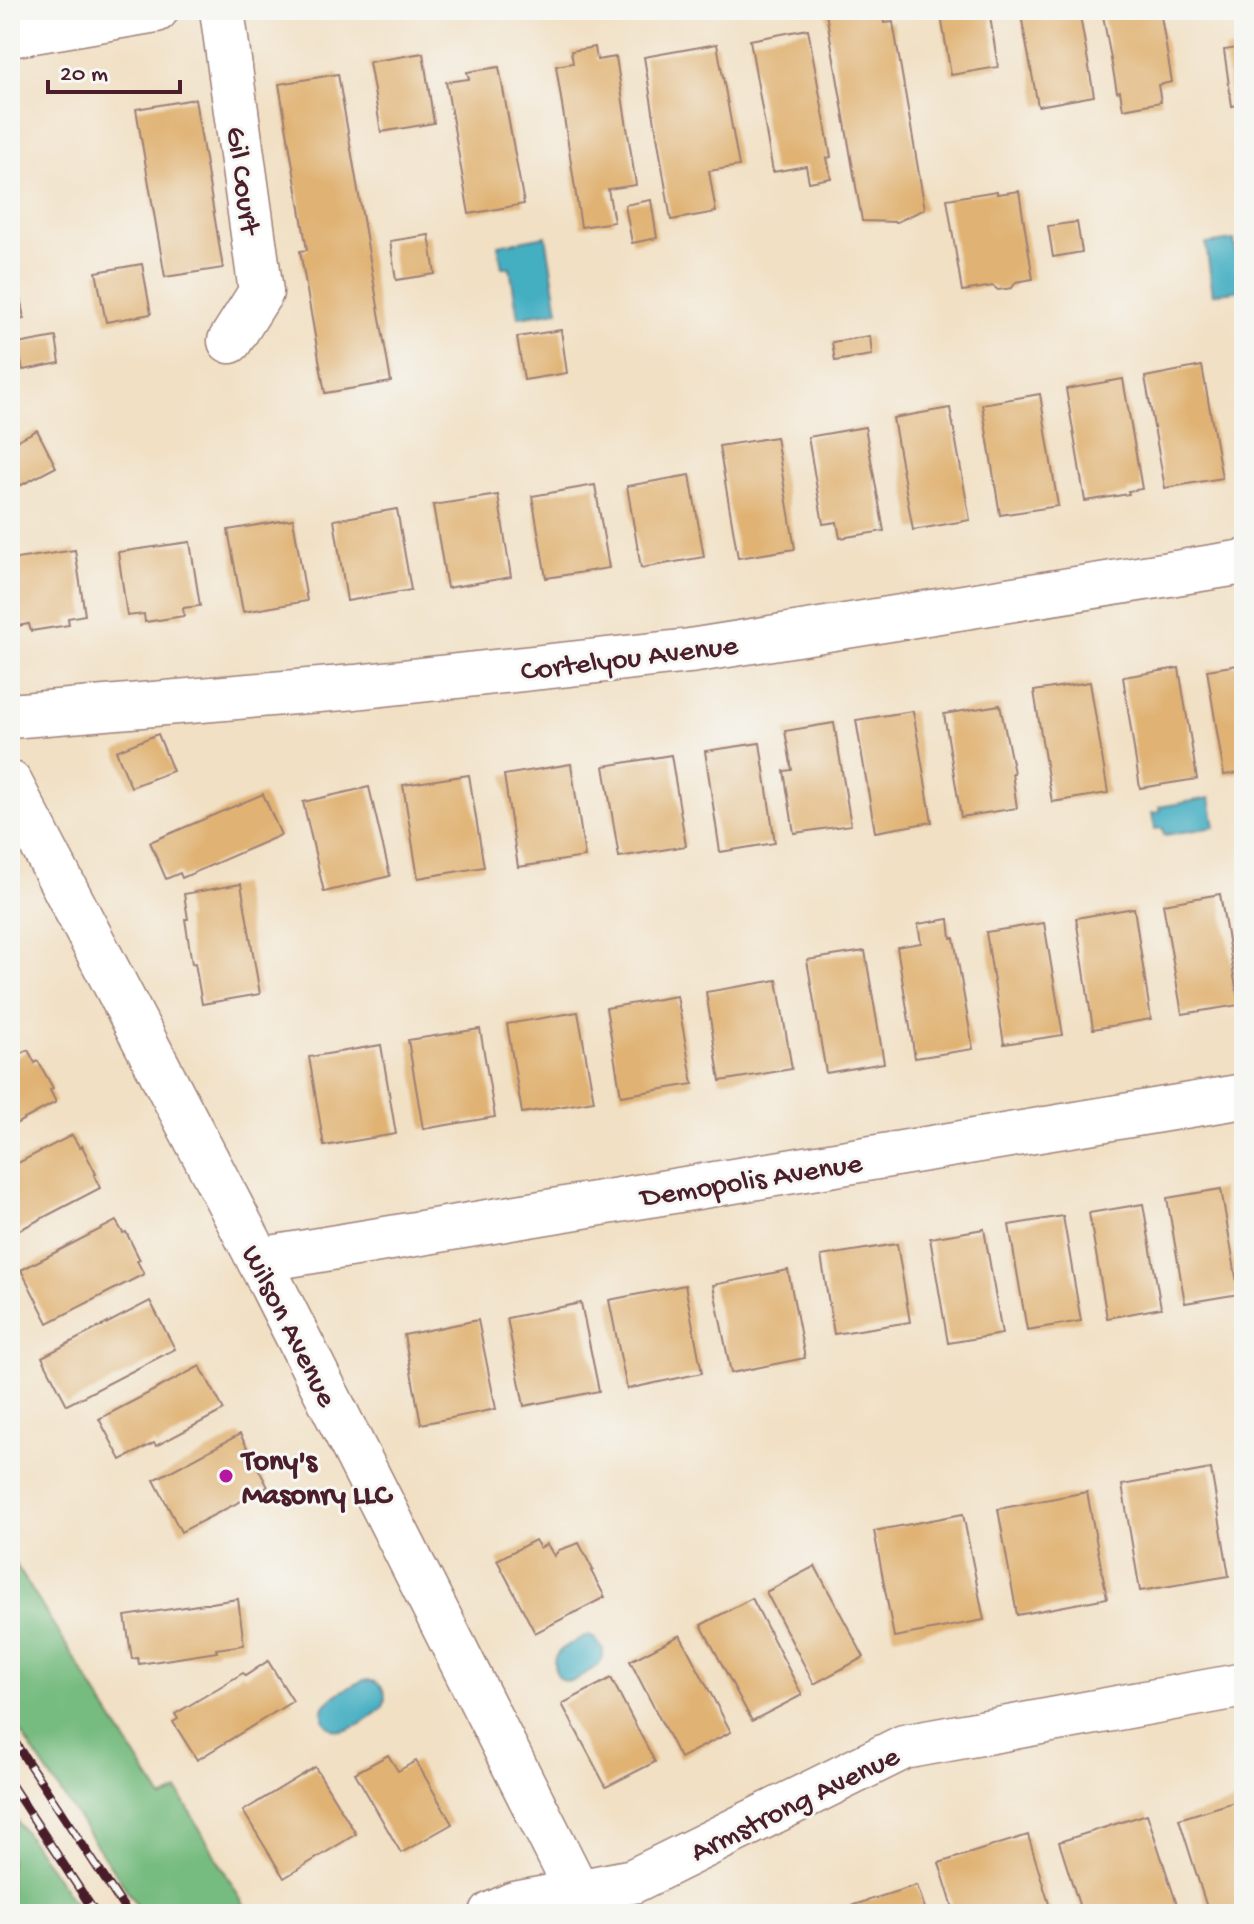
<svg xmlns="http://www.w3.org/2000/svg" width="1254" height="1924" viewBox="0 0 1254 1924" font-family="'Gochi Hand',sans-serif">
<rect width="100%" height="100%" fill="#f6f6f2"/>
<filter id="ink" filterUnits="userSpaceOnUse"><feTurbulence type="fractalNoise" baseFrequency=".0125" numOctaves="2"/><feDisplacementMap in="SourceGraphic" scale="16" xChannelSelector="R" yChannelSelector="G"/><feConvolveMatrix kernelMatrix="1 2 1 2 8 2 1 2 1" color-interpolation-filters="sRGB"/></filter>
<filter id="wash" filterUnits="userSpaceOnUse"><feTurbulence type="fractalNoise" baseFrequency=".006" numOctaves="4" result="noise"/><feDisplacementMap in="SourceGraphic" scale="32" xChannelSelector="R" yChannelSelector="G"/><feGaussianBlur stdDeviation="1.8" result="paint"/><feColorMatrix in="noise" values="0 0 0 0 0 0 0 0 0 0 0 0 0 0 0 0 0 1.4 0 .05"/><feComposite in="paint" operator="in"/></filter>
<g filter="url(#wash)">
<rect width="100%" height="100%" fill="#f1e0c4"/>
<g fill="#76bb7f" stroke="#606d55" stroke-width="2">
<path d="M10,1555L162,1799L178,1791L249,1914H143L10,1717Z"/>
<path d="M10,1811L82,1914H10Z"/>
</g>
<g fill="#44afc2" stroke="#476776" stroke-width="2">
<path d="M546,236L558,311L518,317L510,267H502L498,245Z"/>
<path d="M1234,240L1239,272H1244V285H1241L1242,290L1213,294L1206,244Z"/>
<path d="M1210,798L1215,827L1164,835L1163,828L1155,829L1152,813L1160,812L1159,807Z"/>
<path d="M589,1636L595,1639L603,1649C603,1663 598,1666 586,1673C585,1674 576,1680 575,1680C557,1686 547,1662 560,1651C563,1648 567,1646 571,1644C577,1640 581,1637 589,1636Z"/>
<path d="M364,1680C380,1680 389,1691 383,1707C374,1715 358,1727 346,1730C330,1735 316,1717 326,1704C334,1694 353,1685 364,1680Z"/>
</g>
<g id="blocks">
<g fill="#e0b273">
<path d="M831,10H882L884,23L893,22L925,209L897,222L862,221L826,13L832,12Z"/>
<path d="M940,10H989L998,67L951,75Z"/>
<path d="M1020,10H1079L1094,96L1038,106Z"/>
<path d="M1102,10H1160L1172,82L1158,85L1161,102L1123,109L1120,91L1117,92Z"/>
<path d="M808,29L831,157L827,158L831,178L809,182L806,166L773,172L750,40Z"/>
<path d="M717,44L739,166L709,171L716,212L671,220L644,57Z"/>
<path d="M595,47L597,60L616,57L636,185L608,189L614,222L581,227L556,66L573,63L571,51Z"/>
<path d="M1244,47V104L1232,106L1224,50Z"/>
<path d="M423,53L434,123L381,132L369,62Z"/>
<path d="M499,67L524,204L469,214L446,82L469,79L467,72Z"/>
<path d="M338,74L391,382L325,393L300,251L307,250L279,84Z"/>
<path d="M195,99L223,268L165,277L136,109Z"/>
<path d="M1244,140V175H1242L1237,142Z"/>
<path d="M997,191V194L1019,191L1033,279L1016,282L1012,288L998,290L993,286L962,291L947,199Z"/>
<path d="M651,200L657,238L632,243L625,205Z"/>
<path d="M1077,222L1082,252L1053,257L1048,226Z"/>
<path d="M429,235L435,274L396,280L390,241Z"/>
<path d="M142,264L151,314L106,322L96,272Z"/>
<path d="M15,266L24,319L10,321V267Z"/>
<path d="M561,330L567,373L524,380L517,337Z"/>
<path d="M870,336L872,355L835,361L832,342Z"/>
<path d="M56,337L60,363L23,370L17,344Z"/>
<path d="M1202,366L1222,478L1165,488L1145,377Z"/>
<path d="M1123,379L1142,489L1128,491L1129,494L1085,501L1066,389Z"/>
<path d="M1040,394L1058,506L1000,515L982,404Z"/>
<path d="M950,408L970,520L913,530L893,418Z"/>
<path d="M865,427L884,531L840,538L837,522L823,524L808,437Z"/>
<path d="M37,430L56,467L10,491V444Z"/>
<path d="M776,437L795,549L738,558L719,446Z"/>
<path d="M690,475L704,557L641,568L627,486Z"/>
<path d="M595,485L609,568L546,578L532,496Z"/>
<path d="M498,495L511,577L447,588L433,505Z"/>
<path d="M397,509L411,590L347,601L334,520Z"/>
<path d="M293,519L307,601L243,612L228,530Z"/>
<path d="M190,542L200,606L183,608L184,616L165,619L145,622L144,614L127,616L118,552Z"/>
<path d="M75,550L85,615L68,618L69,625L31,631L29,624L11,627L10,560Z"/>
<path d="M1244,664V772L1224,775L1207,670Z"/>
<path d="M1179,668L1197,779L1140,788L1123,677Z"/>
<path d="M1090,682L1108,793L1052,802L1034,691Z"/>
<path d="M1000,705L1014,773H1012L1017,808L961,817L944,714Z"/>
<path d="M913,711L932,822L875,832L856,720Z"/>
<path d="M834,723L851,825L794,833L784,771L792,770L785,731Z"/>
<path d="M158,734L173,771L131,787L116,751Z"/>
<path d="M760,743L775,843L720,852L705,751Z"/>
<path d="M671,755L686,846L619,857L604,766Z"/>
<path d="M571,764L585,857L518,867L504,775Z"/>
<path d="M469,775L484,867L418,878L403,785Z"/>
<path d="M369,787L390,876L324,892L303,802Z"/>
<path d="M263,794L281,835L182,878L180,873L166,879L150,842Z"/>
<path d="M241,884L260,994L202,1004L195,963L192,964L185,919H188L184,894Z"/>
<path d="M1220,894L1239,1005L1182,1014L1163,904Z"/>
<path d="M1134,908L1151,1019L1093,1029L1076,918Z"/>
<path d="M949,919L951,938H954L973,1049L915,1058L897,947L921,943L918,924Z"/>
<path d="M1044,923L1063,1035L1004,1044L986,932Z"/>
<path d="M865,951L884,1063L826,1073L807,960Z"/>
<path d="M777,980L792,1069L720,1081L706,992Z"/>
<path d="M677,996L693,1084L621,1096L606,1008Z"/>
<path d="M578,1012L594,1101L522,1113L507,1024Z"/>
<path d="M480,1029L495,1117L423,1129L408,1040Z"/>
<path d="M381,1045L396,1134L324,1146L309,1057Z"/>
<path d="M28,1050L35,1063L38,1061L53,1088L50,1090L56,1102L10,1127V1060Z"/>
<path d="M72,1135L80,1148L82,1146L96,1174L94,1175L100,1188L10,1235V1167Z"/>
<path d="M1221,1189L1239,1294L1185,1303L1167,1198Z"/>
<path d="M1143,1204L1161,1308L1107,1318L1089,1213Z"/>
<path d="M1063,1216L1081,1321L1027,1330L1009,1225Z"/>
<path d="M116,1221L123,1233L126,1232L140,1260L137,1261L144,1274L48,1323L21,1270Z"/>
<path d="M984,1229L1002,1334L948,1343L930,1238Z"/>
<path d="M897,1244L910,1322L834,1334L821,1256Z"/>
<path d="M788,1270L805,1358L731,1373L713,1285Z"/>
<path d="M685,1285L702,1373L627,1389L609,1300Z"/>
<path d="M150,1301L175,1349L67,1405L42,1357Z"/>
<path d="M581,1303L599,1391L524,1406L507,1318Z"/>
<path d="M478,1320L496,1409L421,1424L404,1335Z"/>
<path d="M200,1366L224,1410L156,1446L154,1443L121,1460L99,1419Z"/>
<path d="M240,1434L268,1487L181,1532L154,1480Z"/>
<path d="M1211,1469L1229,1576L1140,1591L1122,1485Z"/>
<path d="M1087,1492L1107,1598L1017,1615L998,1509Z"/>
<path d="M963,1514L984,1620L894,1637L874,1531Z"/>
<path d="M535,1540L540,1548L547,1544L554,1556L559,1550L579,1543L593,1570L591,1571L605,1597L535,1633L497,1560Z"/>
<path d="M815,1566L864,1657L814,1684L766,1592Z"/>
<path d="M752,1598L802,1695L752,1721L701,1625Z"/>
<path d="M238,1599L244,1645L216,1649L217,1652L139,1664L138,1658L132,1659L125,1616Z"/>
<path d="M680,1635L731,1732L680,1758L630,1661Z"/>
<path d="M268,1661L293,1701L197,1760L173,1722L178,1719L175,1714L243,1673L245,1676Z"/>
<path d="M611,1678L655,1762L606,1787L562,1704Z"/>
<path d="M388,1755L398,1771L416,1761L452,1824L401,1853L355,1773Z"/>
<path d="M315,1767L356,1834L284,1878L243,1811Z"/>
<path d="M1244,1799V1914H1209L1179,1819Z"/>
<path d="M1147,1814L1180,1914H1082L1059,1842Z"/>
<path d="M1028,1835L1052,1914H955L939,1863Z"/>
<path d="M917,1885L927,1914H828V1913Z"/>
</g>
</g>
</g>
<g filter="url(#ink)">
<use href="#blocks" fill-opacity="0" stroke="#9e8078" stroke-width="2"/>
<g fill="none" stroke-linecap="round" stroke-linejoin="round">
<defs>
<g id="minor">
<path d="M222,10L261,292L230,341"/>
<path d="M10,35L156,10"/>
<path d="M10,716L355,687L690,651L1244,562"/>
<path d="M10,783L259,1260L589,1914"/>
<path d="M259,1260L1244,1096"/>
</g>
<path id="tertiary" d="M492,1914L514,1904L633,1881L904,1747L1244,1685"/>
</defs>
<use href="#minor" stroke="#9e8078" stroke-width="47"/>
<use href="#tertiary" stroke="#9e8078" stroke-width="47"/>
<use href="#minor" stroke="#fff" stroke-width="44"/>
<use href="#tertiary" stroke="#fff" stroke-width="44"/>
<defs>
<g id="rail">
<path d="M10,1735L128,1914"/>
<path d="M10,1783L96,1914"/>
</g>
</defs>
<use href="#rail" stroke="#4a1f2b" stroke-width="9"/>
<use href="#rail" stroke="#f6f6f2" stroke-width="6" stroke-dasharray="18" stroke-linecap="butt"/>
</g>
</g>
<circle fill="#b5179e" stroke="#f6f6f2" stroke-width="3" cx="226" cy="1476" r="8"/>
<g text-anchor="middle" stroke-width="6" stroke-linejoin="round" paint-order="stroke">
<g font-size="30" fill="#4a1f2b" stroke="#f6f6f2">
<text transform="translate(245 180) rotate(82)" y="10">Gil Court</text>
<text transform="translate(629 656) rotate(-7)" y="10">Cortelyou Avenue</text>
<text transform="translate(751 1178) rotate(-9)" y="10">Demopolis Avenue</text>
<text transform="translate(291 1325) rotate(63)" y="10">Wilson Avenue</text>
<text transform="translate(794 1802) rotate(-26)" y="10">Armstrong Avenue</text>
</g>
<g font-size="30" font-weight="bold" fill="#4a1f2b" stroke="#f6f6f2" text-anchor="start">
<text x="242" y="1469">Tony's<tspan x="242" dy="34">Masonry LLC</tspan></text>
</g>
</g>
<rect width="1254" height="1924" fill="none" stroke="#f6f6f2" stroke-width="40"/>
<path d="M48 80v12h132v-12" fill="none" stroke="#4a1f2b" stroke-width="4"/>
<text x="60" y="80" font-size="24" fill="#4a1f2b" stroke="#f6f6f2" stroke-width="6" paint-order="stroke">20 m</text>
</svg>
